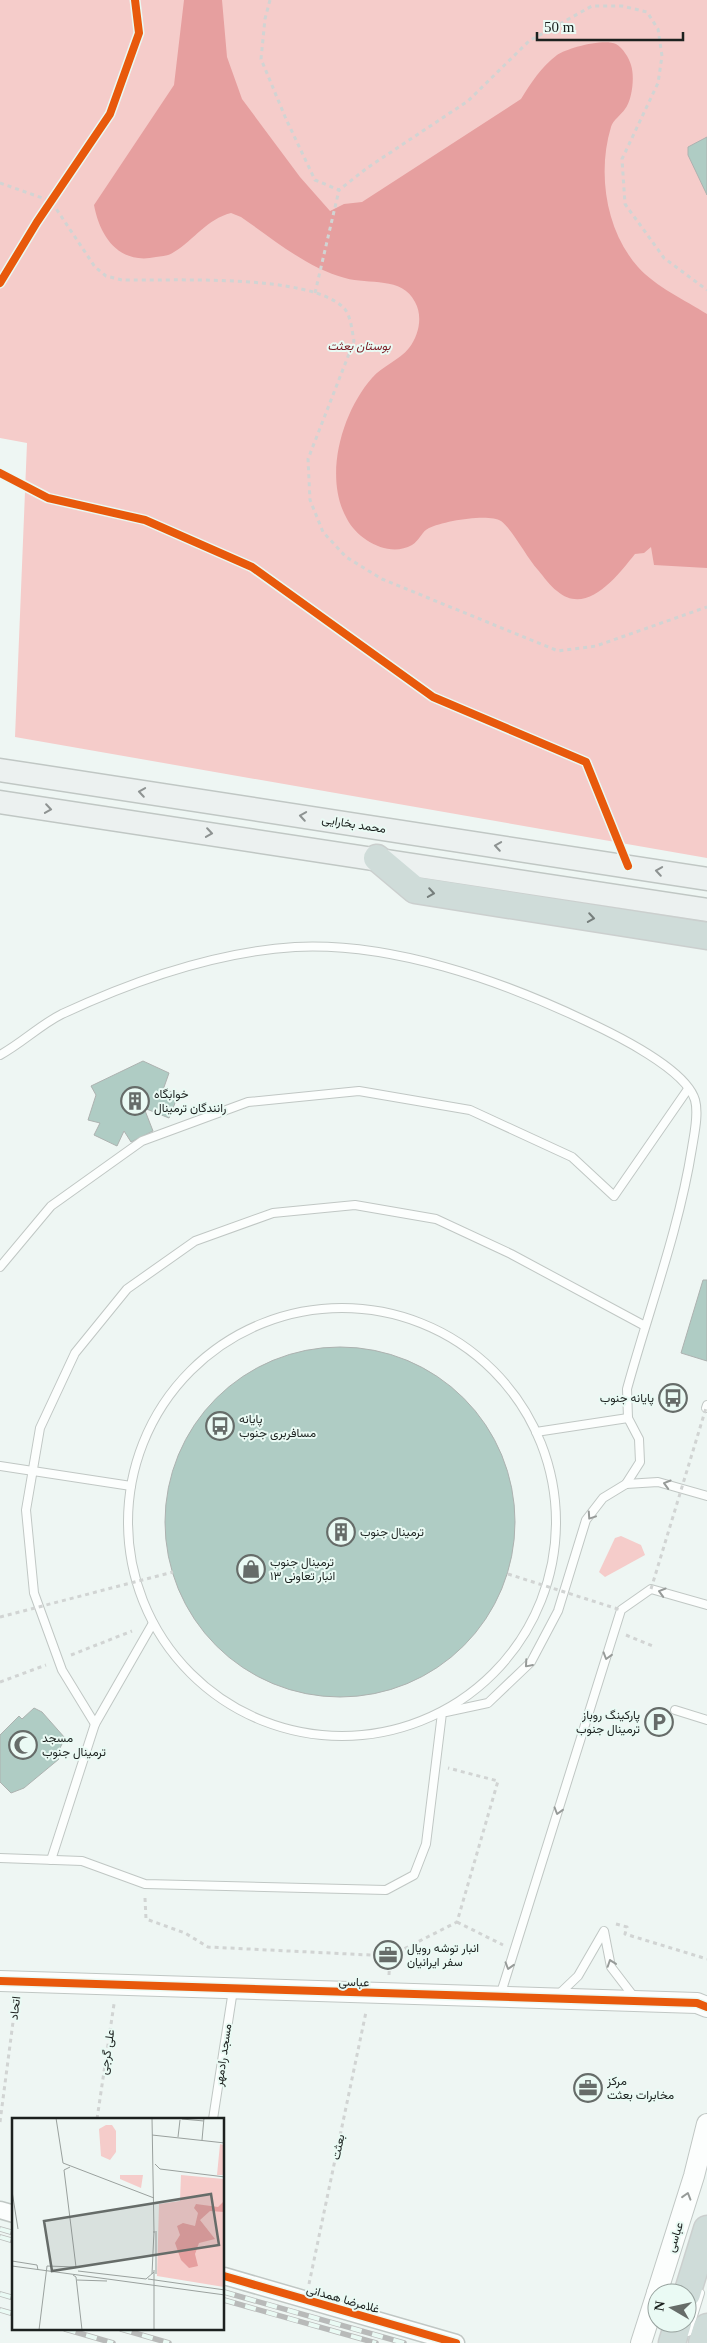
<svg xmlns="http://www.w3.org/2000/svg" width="707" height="2343" viewBox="0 0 707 2343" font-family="'Times New Roman',Vazirmatn,serif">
<rect width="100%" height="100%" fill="#eef6f3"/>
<g fill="#f5ccca">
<path d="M0,0H707V858L15,737L27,443L0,438Z"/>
<path d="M621,1536L641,1545L645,1555L605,1577L599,1572L615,1538Z"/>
</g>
<path fill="#e69f9f" d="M184,0H222L227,57L242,99L300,177L330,211L344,204L362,202L521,99C531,83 541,67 557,55C567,48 604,38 616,44C623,48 629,58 631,65C635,77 632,100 625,109C621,115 613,120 611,127C597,173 606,231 638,267C656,287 685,300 707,314V568L654,565L651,547L644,553L635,554C618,575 587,617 557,591C550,586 544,577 538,570C527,558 512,529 501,521C489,513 443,521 429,528C422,531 419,541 412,545C389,558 358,540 347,519C323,477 342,412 372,378C382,366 400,360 409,348C419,335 423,316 415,302C402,276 369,285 345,278C307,268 273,239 241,217L231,213C207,219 194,240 174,252C169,256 162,256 156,257C119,265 100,237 94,205L174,85Z"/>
<g fill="#afccc4" stroke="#adb2b0">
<path d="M707,137V195L688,155V147Z"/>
<path d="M143,1061L169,1073L163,1090L179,1093L169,1118L144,1108L153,1131L131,1142L124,1131L117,1146L94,1135L100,1123L88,1120L96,1095L91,1086Z"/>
<path d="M703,1280H707V1361L681,1353Z"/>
<circle cx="340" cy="1522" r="175"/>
<path d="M34,1708L42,1712L65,1738L56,1756L59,1759L24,1788L11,1793L0,1782V1735L19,1716L22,1719Z"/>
</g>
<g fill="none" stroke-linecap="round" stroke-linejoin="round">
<defs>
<g id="service">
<path d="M0,1055C22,1043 40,1025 62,1014C135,980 214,952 295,947C391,942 500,980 586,1021C614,1034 686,1069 695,1100C699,1114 694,1135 692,1148C679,1230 649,1309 627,1389L628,1418L639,1439L640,1462L626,1484"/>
<path d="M0,1267L51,1206L142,1141L248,1102L359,1091L470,1110L572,1157L614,1196L688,1089"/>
<circle cx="342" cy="1522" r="214"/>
<path d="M706,1408L707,1405"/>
<path d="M536,1432L628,1418"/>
<path d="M0,1466L131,1486"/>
<path d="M675,1710L707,1720"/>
<path d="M446,1712L488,1703L531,1662L558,1611L586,1520L603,1498L626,1484L658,1482L707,1496"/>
<path d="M95,1724L62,1670L34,1593L26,1510L40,1428L75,1353L127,1289L195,1241L273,1213L355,1205L436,1219L511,1254L645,1326"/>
<path d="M0,1858L82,1861L145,1884L386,1890L414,1875L426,1844L442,1713"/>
<path d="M51,1860L95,1724L153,1623"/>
<path d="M500,1996L621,1610L651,1589L707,1605"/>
<path d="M557,1996L578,1976L604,1931L611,1967L634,1997"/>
<path d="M213,2119L233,1990"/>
<path d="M688,2332L700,2293"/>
</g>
<g id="minor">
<path d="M0,2210L14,2214"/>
<path d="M224,2276L456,2343"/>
</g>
<g id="tertiary">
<path d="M0,1981L697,2003L707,2007"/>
<path d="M657,2293L694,2176L707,2124"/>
<path d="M641,2343L657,2293"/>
</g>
<g id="secondary">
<path d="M0,770L707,879"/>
<path d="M0,802L707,910"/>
</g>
<g id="trunk">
<path d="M377,858L415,890L707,936"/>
<path d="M687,2294L707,2229"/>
<path d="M672,2343L678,2323"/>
<path d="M702,2343L707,2327"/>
</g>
</defs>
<use href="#service" stroke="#c0c7c4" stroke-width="10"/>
<use href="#minor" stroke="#c0c7c4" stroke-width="19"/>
<use href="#tertiary" stroke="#c0c7c4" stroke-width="22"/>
<use href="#secondary" stroke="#c0c7c4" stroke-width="25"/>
<use href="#trunk" stroke="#cbcfce" stroke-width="29"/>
<g stroke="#d1d4d3" stroke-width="3" stroke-dasharray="4 4" stroke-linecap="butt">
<path d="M270,0L265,19L261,59L286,119L315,180L339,190L367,168L468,101L529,41L592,6H622L647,12L658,29L662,56L658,83L622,159L625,204L664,258L707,290"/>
<path d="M0,183L51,201L95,267L106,276L122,280C171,281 309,273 344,308C351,316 352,331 354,341L308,459L310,500L323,532L346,557L382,579L558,651L596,646L707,607"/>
<path d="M0,283L37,222L110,114L139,33L135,0"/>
<path d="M315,293L339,190"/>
<path d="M0,473L48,498L145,520L252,567L433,697L586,762L620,845"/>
<path d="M626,1635L655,1647"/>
<path d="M71,1655L132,1631"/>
<path d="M0,1682L46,1665"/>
<path d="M145,1898L146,1919L185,1933L208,1947L390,1956L457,1922L498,1781L448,1768"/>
<path d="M457,1922L503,1945"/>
<path d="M616,1924L627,1927L625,1934L707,1959"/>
<path d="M389,1975L390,1956"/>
<path d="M97,2119L114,2004"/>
<path d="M0,2122L16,1999"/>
<path d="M309,2284L366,2012"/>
</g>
<use href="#service" stroke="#fcfefd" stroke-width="8"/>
<use href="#minor" stroke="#fcfefd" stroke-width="16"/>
<use href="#tertiary" stroke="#fcfefd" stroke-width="20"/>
<use href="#secondary" stroke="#ecf1f0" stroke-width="22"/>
<use href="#trunk" stroke="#cfdcd9" stroke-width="26"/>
<defs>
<g id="rail">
<path d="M0,2229L14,2233"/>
<path d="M0,2237L14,2241"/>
<path d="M224,2292L404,2343"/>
<path d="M0,2294L14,2298"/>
<path d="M224,2300L376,2343"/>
<path d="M0,2310L14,2314"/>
<path d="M65,2329L113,2343"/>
<path d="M121,2329L169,2343"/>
</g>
</defs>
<use href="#rail" stroke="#b8bab9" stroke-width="5.5"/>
<use href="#rail" stroke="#eafaf4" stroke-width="4" stroke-dasharray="11" stroke-linecap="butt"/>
<g stroke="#d1d4d3" stroke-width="3" stroke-dasharray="4 4" stroke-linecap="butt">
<path d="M508,1574L621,1610"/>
<path d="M651,1589L706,1408"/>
<path d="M0,1617L173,1572"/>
</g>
<defs>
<g id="cycleway">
<path d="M0,283L37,222L110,114L139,33L135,0"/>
<path d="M0,473L48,498L145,520L252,567L433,697L586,762L628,866"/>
<path d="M0,1981L697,2003L707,2007"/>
<path d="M224,2276L456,2343"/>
</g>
</defs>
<use href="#cycleway" stroke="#eafaf4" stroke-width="11"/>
<use href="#cycleway" stroke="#e8590c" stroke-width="8"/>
</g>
<defs><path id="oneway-chevron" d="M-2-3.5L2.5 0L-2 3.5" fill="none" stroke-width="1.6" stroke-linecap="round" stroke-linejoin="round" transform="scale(1.25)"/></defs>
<g stroke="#8e9392">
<use href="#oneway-chevron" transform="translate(142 792) rotate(-171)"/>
<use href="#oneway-chevron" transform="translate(48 809) rotate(8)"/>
<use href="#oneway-chevron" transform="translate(303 816) rotate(-171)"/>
<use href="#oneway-chevron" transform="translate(209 833) rotate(8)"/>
<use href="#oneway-chevron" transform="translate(498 846) rotate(-171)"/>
<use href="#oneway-chevron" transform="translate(659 871) rotate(-171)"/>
</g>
<g stroke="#767e7c">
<use href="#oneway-chevron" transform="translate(431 893) rotate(9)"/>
<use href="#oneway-chevron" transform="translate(591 918) rotate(9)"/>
</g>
<g stroke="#979b99">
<use href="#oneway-chevron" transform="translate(667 1484) rotate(-164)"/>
<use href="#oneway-chevron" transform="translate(591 1516) rotate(124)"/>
<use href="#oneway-chevron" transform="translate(662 1592) rotate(-164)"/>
<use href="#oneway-chevron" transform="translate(607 1656) rotate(107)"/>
<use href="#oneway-chevron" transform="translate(528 1664) rotate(131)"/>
<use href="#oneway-chevron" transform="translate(558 1811) rotate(107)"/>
<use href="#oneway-chevron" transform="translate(611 1963) rotate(-109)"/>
<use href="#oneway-chevron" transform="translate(509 1966) rotate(107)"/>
<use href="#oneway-chevron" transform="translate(687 2196) rotate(-73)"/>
</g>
<defs>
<symbol id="building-ring" viewBox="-11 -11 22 22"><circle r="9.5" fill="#eafaf4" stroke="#666c69" stroke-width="1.5"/><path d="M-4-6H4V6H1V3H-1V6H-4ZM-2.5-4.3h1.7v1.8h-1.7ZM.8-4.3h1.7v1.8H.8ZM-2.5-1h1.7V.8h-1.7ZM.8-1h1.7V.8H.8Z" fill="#666c69"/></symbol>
<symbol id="bus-ring" viewBox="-11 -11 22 22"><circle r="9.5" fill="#eafaf4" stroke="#666c69" stroke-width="1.5"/><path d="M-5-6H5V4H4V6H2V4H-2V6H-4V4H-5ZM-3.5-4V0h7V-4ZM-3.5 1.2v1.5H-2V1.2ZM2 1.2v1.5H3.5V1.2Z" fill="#666c69"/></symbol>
<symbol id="shop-ring" viewBox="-11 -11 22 22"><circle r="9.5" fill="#eafaf4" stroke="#666c69" stroke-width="1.5"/><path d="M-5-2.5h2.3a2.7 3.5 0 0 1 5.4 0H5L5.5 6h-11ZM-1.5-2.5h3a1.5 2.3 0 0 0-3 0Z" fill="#666c69"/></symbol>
<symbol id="parking-ring" viewBox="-11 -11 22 22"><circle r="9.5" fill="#eafaf4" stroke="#666c69" stroke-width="1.5"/><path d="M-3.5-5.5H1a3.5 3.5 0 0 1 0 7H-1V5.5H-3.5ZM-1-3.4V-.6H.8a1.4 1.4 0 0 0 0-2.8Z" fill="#666c69"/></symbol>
<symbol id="mosque-ring" viewBox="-11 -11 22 22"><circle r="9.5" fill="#eafaf4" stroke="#666c69" stroke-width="1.5"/><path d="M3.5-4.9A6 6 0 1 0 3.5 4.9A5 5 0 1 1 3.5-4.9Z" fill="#666c69"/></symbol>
<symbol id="office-ring" viewBox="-11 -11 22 22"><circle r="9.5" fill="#eafaf4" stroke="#666c69" stroke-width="1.5"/><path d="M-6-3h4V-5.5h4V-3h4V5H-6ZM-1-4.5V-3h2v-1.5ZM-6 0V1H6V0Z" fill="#666c69"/></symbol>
</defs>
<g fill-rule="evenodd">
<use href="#building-ring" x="119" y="1085" width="32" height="32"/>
<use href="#bus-ring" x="657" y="1382" width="32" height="32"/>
<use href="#bus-ring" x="204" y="1410" width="32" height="32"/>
<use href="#building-ring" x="325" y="1516" width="32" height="32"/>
<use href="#shop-ring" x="235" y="1553" width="32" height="32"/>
<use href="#parking-ring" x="643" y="1706" width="32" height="32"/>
<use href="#mosque-ring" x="7" y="1729" width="32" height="32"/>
<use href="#office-ring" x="372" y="1939" width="32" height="32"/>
<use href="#office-ring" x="572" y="2072" width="32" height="32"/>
</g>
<g text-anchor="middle" stroke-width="4" stroke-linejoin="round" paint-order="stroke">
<g font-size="12" font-style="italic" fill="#791b24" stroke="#eafaf4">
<text x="359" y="350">بوستان بعثت</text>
</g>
<g font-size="12" fill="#1c211f" stroke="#eafaf4">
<text transform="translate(354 824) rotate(9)" y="4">محمد بخارایی</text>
<text transform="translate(354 1982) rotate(2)" y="4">عباسی</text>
<text transform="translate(15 2008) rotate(-83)" y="4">اتحاد</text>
<text transform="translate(107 2052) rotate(-81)" y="4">علی گرجی</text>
<text transform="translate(223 2055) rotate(-82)" y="4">مسجد رادمهر</text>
<text transform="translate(338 2147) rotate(-78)" y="4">بعثت</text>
<text transform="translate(675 2237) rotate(-73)" y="4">عباسی</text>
<text transform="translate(343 2299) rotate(16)" y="4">غلامرضا همدانی</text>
</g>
<g font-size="12" fill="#1c211f" stroke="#eafaf4" text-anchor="start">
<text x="154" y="1098">خوابگاه<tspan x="154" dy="14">رانندگان ترمینال</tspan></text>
<text x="654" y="1402" text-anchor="end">پایانه جنوب</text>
<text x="239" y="1423">پایانه<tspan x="239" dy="14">مسافربری جنوب</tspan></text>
<text x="360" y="1536">ترمینال جنوب</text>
<text x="270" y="1566">ترمینال جنوب<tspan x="270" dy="14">انبار تعاونی ۱۳</tspan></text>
<text x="640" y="1719" text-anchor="end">پارکینگ روباز<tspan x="640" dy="14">ترمینال جنوب</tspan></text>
<text x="42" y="1742">مسجد<tspan x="42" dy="14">ترمینال جنوب</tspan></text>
<text x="407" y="1952">انبار توشه رویال<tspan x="407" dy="14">سفر ایرانیان</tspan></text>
<text x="607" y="2085">مرکز<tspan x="607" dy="14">مخابرات بعثت</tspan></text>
</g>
</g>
<g transform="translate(12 2118)">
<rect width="212" height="212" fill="#eef6f3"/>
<path d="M94,7H100L104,13V34L98,42L89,38L87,11ZM208,26L212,27V57H205ZM108,57H131L129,70L108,61ZM169,57L212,61V169L145,158L147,86L168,83Z" fill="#f5ccca"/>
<path d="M212,83V94L198,93L188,102L203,121L187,125L183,136L186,148L177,150L169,142L163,125L168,117L165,108L171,105L183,108L186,95L182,90L184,86L206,89Z" fill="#e69f9f"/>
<path fill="none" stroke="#9aa19e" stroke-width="1" d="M44,0L51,45L142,80M140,0L142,115M170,1L192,3M140,17L213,25M166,19L168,2M190,22L192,0M143,46L148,51L213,59M58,49L52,52L64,149M0,73L6,111M0,143L25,147L26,152M0,148L213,177M142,152V212M66,153L134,161L142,154M140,156L142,113M144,156V113M61,157L64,159L70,212M136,161L213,172M65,162L95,163M27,212L35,148L64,149"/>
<path fill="#666c69" fill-opacity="0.15" stroke="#666c69" stroke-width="2.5" d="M199,76L207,127L40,153L32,103Z"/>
<rect width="212" height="212" fill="none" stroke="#1c211f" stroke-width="2.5"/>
</g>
<g transform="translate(672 2308) rotate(279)"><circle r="24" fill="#eafaf4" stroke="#98a39f"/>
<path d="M0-4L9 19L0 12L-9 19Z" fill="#666c69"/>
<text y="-8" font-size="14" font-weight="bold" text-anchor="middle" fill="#1c211f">N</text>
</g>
<path d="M537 32v8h146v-8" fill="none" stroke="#1c211f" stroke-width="2.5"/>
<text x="544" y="32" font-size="15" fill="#1c211f" stroke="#eafaf4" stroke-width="4" paint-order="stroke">50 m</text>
</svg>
